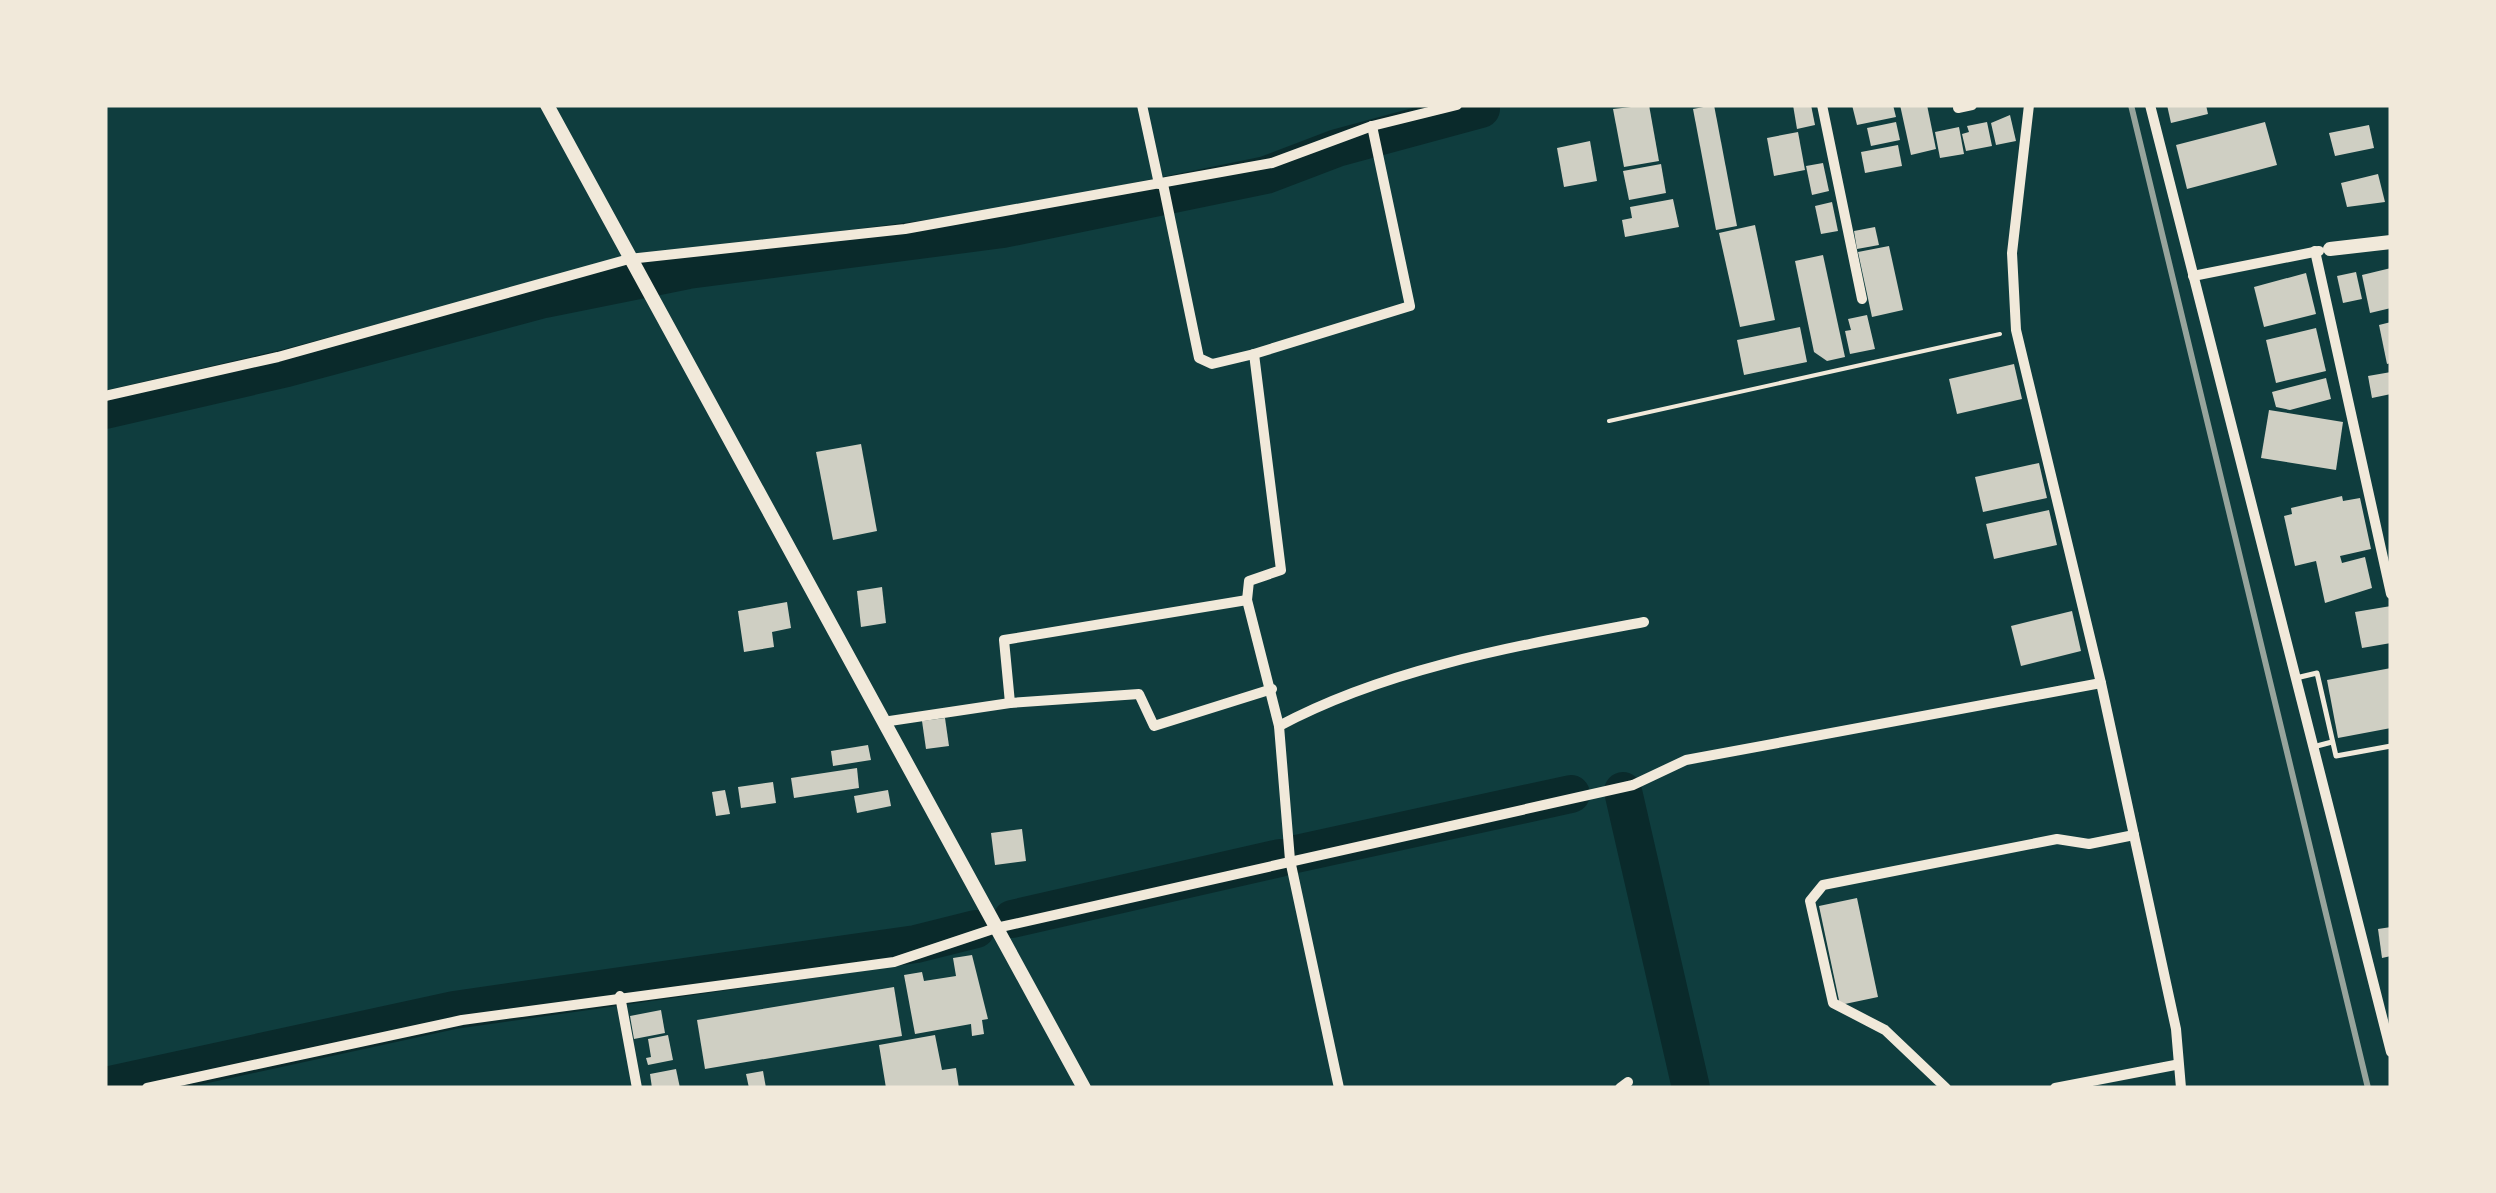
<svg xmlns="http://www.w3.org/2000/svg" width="2496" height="1193" viewBox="0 0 2496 1193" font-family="'Noto Sans',sans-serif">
<rect width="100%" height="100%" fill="#0f3d3e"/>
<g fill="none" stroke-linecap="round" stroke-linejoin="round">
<g stroke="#0a2a2b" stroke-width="38">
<path d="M105,410L287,368L544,299L688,270L1003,229L1266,175L1337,148L1481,109L1480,105"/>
<path d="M1623,791L1691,1088"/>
<path d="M1296,854L1571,794"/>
<path d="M1012,919L1280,858"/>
<path d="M105,1086L454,1010L916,944L976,929"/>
</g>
</g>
<g fill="#cfcfc3">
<path d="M1649,105L1659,161L1624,167L1613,109Z"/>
<path d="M1714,105L1737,226L1716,230L1693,109Z"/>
<path d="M1793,105H1811L1815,125L1797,129Z"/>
<path d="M1852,105H1893L1896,117L1857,125Z"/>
<path d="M1900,105H1927L1936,149L1911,155Z"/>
<path d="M2167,105H2206L2208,114L2171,123Z"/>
<path d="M2010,115L2016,141L1996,145L1991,123Z"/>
<path d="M1896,122L1900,140L1871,146L1867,128Z"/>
<path d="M1987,122L1992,146L1966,151L1962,134L1969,132L1967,126Z"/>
<path d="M2265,122L2277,165L2187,189L2176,145Z"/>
<path d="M2369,125L2374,148L2335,156L2329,133Z"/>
<path d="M1959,127L1964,154L1940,158L1935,132Z"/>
<path d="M1798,132L1805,170L1774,176L1767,138Z"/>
<path d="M1590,141L1597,181L1564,187L1557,148Z"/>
<path d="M1898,145L1902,166L1865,173L1861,152Z"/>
<path d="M1823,163L1829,191L1812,195L1806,166Z"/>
<path d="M1661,164L1666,193L1629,200L1623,171Z"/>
<path d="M2378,174L2385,202L2347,207L2341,183Z"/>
<path d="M1673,199L1679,227L1625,237L1622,220L1632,218L1630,207Z"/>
<path d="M1832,202L1838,231L1821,234L1815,206Z"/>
<path d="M1755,225L1775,320L1740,327L1719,233Z"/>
<path d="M1875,227L1879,245L1857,249L1854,231Z"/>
<path d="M1889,246L1903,310L1872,317L1858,252Z"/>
<path d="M1823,255L1845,357L1827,361L1814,352L1795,261Z"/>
<path d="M2391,268V308L2370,313L2362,275Z"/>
<path d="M2356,272L2362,299L2343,303L2337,276Z"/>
<path d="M2306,273L2316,314L2264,327L2254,287Z"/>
<path d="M1867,315L1875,349L1850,354L1845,331L1851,330L1848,319Z"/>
<path d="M2391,322V363L2387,364L2379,325Z"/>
<path d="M1800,327L1807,362L1744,375L1737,340Z"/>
<path d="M2316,328L2326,371L2276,383L2266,340Z"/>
<path d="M2014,364L2022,399L1957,414L1949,379Z"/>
<path d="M2391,372V394L2372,398L2368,376Z"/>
<path d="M2326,378L2331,399L2290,410L2276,407L2272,392Z"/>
<path d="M2269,410L2343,422L2336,470L2261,458Z"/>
<path d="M861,444L877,531L833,540L816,452Z"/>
<path d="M2039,463L2047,498L1983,512L1975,477Z"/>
<path d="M2342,496L2343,501L2360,498L2371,549L2340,556L2342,563L2365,557L2372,588L2325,603L2316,561L2295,566L2284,516L2292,514L2291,508Z"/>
<path d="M2049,510L2057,545L1994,559L1986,524Z"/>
<path d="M882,587L886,623L861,627L857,591Z"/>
<path d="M787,602L791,628L772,632L774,647L744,652L738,611Z"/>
<path d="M2391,606V643L2362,648L2355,612Z"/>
<path d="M2072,611L2081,651L2021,666L2011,626Z"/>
<path d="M2391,668V728L2338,738L2327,680Z"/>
<path d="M945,718L949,746L926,749L922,721Z"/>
<path d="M868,745L871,760L833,766L831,751Z"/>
<path d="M857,768L859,788L794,798L791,778Z"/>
<path d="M773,782L776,803L741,808L738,787Z"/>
<path d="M725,790L730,814L716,816L712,792Z"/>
<path d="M888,790L891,806L857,813L854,796Z"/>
<path d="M1022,829L1026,861L995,865L991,833Z"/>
<path d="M1857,898L1878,997L1840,1005L1819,906Z"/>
<path d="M2391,927V956L2382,958L2378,929Z"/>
<path d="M972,955L988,1019L982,1020L984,1034L972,1036L971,1024L915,1034L904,975L922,972L924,981L956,976L953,958Z"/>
<path d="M894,987L902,1036L705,1069L697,1020Z"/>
<path d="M661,1010L665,1033L634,1039L630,1016Z"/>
<path d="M668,1035L673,1060L648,1065L646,1058L651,1057L648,1039Z"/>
<path d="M935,1035L942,1070L956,1068L959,1088H886L879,1045Z"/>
<path d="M676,1069L680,1088H652L650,1074Z"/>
<path d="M763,1071L766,1088H749L746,1074Z"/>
</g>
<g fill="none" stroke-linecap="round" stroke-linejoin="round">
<path stroke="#f1e9da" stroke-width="4" d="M1609,421L2000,334"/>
<g stroke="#f1e9da" stroke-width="5">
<path d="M2296,678L2317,673L2336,756L2391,746"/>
<path d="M2313,747L2332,742"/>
</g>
<g stroke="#f1e9da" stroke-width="10">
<path d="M1142,105L1159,184"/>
<path d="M1822,105L1862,299"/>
<path d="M2029,105L2012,253L2016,330L2101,683L2176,1029L2181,1088"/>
<path d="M2150,105L2391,1052"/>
<path d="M1958,108L1972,105"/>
<path d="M1163,184L1199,358L1212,364L1254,354L1410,306L1372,126"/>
<path d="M2315,251L2391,594"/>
<path d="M2193,276L2319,251"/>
<path d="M1254,354L1281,570L1249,581L1247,600L1279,726L1290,860L1339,1088"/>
<path d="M105,396L278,357L629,259L905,229L1272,163L1372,126L1457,105"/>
<path d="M1010,703L1004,640L1247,600"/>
<path d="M883,722L1010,703L1139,694L1154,726L1272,689"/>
<path d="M1279,726C1389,667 1522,645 1644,622"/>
<path d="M620,996L637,1088"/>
<path d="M147,1088L462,1020L894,962L996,928L1633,785L1686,760L2101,683"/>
<path d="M1620,1088L1628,1082"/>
<path d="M1946,1088L1885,1030L1833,1003L1810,901L1823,885L2057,839L2089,844L2134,835"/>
<path d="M2055,1088L2175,1065"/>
</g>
<g stroke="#f1e9da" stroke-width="14">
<path d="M547,105L1084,1088"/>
<path d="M2330,249L2391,242"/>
</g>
<path stroke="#97a49c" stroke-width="6" d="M2131,105L2368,1088"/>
</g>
<rect width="2496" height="1193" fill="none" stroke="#f1e9da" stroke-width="215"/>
</svg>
